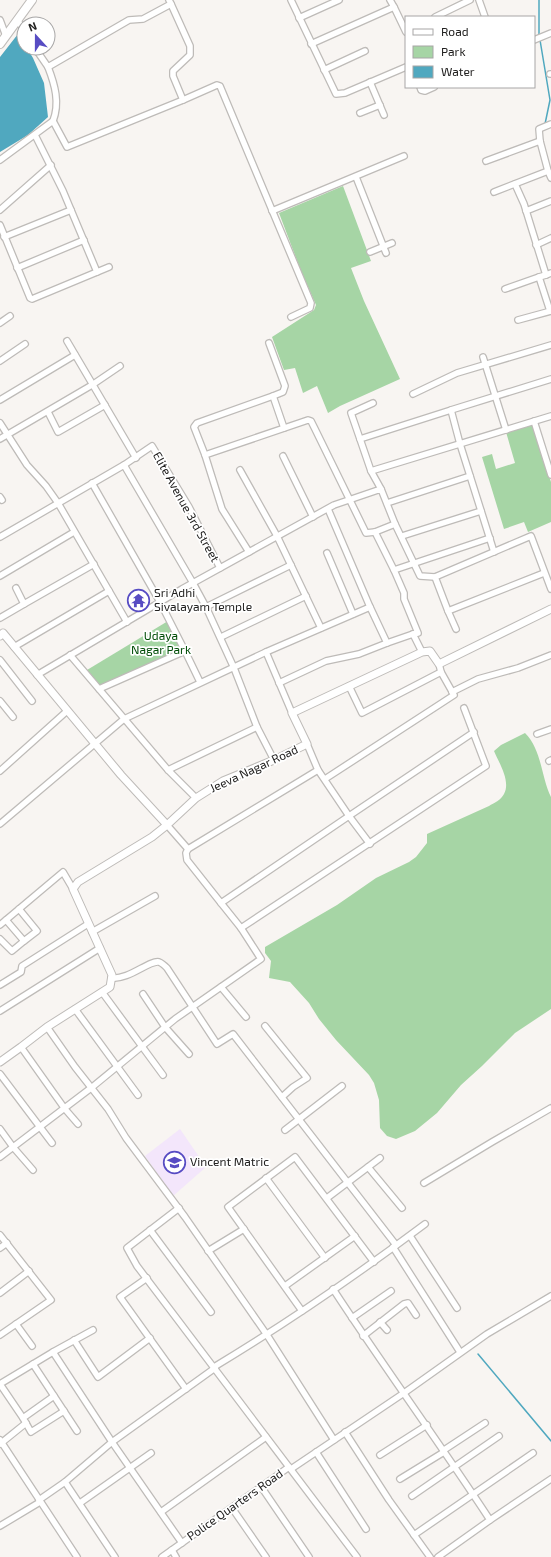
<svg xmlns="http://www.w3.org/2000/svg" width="551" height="1557" viewBox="0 0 551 1557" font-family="'Exo 2',sans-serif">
<rect width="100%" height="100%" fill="#f8f5f2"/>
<path fill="#f3e6fb" d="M180,1129L206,1167L173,1196L145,1156Z"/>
<g fill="#a6d5a5">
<path d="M343,186L371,261L351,268L364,301L400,379L340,406L328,413L317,386L303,393L295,368L284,370L272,337L314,310L316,305L301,271L279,213Z"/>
<path d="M532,423L551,482V522L528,532L524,522L504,529L482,457L492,454L496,469L515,463L506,432Z"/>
<path d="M168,621L182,650L101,687L87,670Z"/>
<path d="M525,733C542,750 541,777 551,797V1009L515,1033L482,1066L461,1085L437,1113L415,1131L396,1139L387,1136L380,1128L379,1100L374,1083L369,1075L336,1040L319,1019L309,1003L290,982L269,978L271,961L265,953V947L337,905L376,878L409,862L416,857L427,843V834L489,806C494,803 501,800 504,794C511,781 499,763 494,751L501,745Z"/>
</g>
<path fill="#50a8bf" d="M18,34L24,44V48H27L33,58L44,83L48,117L28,135L0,152V57Z"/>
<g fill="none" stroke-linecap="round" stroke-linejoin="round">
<g stroke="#50a8bf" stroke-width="1.5">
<path d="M539,0V36"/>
<path d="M540,40L550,100L545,124"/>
<path d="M478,1354L551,1441"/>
</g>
<defs>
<g id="minor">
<path d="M291,0L336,94L345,93L406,67"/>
<path d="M479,0L485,17"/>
<path d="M171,4L190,46V55L173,71V76L183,100"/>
<path d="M394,7L406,32"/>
<path d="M435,17L470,0"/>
<path d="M299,18L339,0"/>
<path d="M0,20L6,36"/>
<path d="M18,21L24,30"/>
<path d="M534,40L551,33"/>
<path d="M311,44L394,7L390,0"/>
<path d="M35,48L48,67L129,20L143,19L171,4L169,0"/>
<path d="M48,67C55,85 60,103 53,121"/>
<path d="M324,70L365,51"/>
<path d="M550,74H551"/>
<path d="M370,82L384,115"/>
<path d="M420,87L421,90L425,91L434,87"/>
<path d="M360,113L380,105"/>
<path d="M35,135L63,191L97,272"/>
<path d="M0,160L53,121L67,147L183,100L217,85L220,86L311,303L310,308L291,317"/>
<path d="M486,161L540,141"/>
<path d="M548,171L540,141L539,129L551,124"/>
<path d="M356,177L386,253"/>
<path d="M515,184L524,204L546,275L551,273"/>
<path d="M494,192L548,171L551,178"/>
<path d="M0,210L51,165"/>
<path d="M272,211L404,156"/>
<path d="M526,211L551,201"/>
<path d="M0,225L30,298L32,299L109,267"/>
<path d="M4,237L71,210"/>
<path d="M536,245L551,238"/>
<path d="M370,252L392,243"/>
<path d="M17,268L84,240"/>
<path d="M546,275L539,277L550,311"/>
<path d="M505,289L539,277"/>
<path d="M518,320L551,311"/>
<path d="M0,323L10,316"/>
<path d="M67,341L136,458"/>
<path d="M269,343L285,386L283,392L273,396"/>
<path d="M483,357L506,430"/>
<path d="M0,361L25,344"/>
<path d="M413,394L457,373L551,345"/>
<path d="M0,400L75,355"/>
<path d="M451,410L551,379"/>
<path d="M48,412L58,432L105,405"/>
<path d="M534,421L551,475"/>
<path d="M0,423L27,465L46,486L58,503L127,622"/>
<path d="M0,439L92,385L120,366"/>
<path d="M360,439L351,413L373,403"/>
<path d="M205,455L194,427L197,423L273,396L284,428"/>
<path d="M283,456L313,517"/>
<path d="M124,465L193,583L206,607L234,668L257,727L274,760"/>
<path d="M240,470L277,536L321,628"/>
<path d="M371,471L360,439L451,410L460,444L494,552"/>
<path d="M92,483L160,602L185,651"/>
<path d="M381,489L371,471L551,416"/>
<path d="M0,497L2,500"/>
<path d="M387,503L470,476"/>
<path d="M328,509L370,607"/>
<path d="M402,536L481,511"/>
<path d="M0,537L124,465L152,446L189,507L220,568"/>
<path d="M249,552L222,509L205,455L308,420L311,421L315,429L366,533L375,532"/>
<path d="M327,553L353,614"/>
<path d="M394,570L375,532L395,524"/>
<path d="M0,576L74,532"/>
<path d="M435,577L448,611L544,573"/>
<path d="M24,604L94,564"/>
<path d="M206,607L291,565"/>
<path d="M448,611L456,629"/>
<path d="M0,618L24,604L16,588"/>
<path d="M413,634L418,633L404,599V593L394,570L490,538"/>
<path d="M221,637L306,596"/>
<path d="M14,647L109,591"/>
<path d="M266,652L292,713"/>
<path d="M70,655L168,770L196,798"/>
<path d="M0,660L32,701"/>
<path d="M37,675L182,589L334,505L381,489L395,524L420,576L435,577L531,536L551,589"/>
<path d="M279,683L326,661L359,654L387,643"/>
<path d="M349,686L362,713L441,672"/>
<path d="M99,689L185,651L200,682"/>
<path d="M452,692L478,679L518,668L551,655"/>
<path d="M0,701L13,717"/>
<path d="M537,734L551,729"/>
<path d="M307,744L318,770L349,816L474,732"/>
<path d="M549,761L551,760"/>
<path d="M168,770L257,727"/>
<path d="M318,770L188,849L186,853L187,860L221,903L349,816L370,844"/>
<path d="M0,771L67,711"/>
<path d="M325,779L454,695L441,672L439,664"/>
<path d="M0,824L124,719L266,652L370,607L387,643L413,634L422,652"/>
<path d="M167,825L188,849"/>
<path d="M19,909L37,931L24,941"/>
<path d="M0,925L63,872L73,889"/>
<path d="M241,928L486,766L464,708"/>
<path d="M92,932L155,896"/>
<path d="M0,939L12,951L24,941L6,920"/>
<path d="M111,978C129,980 149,960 159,962C162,963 165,966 167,968L217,1044L233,1034L396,1245"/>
<path d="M0,985L21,972L22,966L88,924"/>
<path d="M221,987L246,1017"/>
<path d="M102,992L163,1075"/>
<path d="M143,994L165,1027L189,1054"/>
<path d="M75,1009L138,1095"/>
<path d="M0,1011L100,948"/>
<path d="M265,1026L307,1078L293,1087L282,1097"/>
<path d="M47,1027L75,1067L108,1109L126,1138L185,1217L267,1335L334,1440"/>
<path d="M21,1047L65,1109L78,1124"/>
<path d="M0,1074L52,1143"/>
<path d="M0,1129L13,1147L33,1170"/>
<path d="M285,1130L342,1086"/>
<path d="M0,1157L91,1088L175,1019L261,959L241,928L221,903"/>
<path d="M368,1167L402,1208"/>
<path d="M266,1178L325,1258"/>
<path d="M424,1183L492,1142L551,1108"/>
<path d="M327,1198L380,1158"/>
<path d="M179,1208L127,1248L137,1266L357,1557"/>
<path d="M150,1230L211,1312"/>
<path d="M0,1235L51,1300L0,1335"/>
<path d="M410,1236L457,1308"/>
<path d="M393,1247L460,1352"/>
<path d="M0,1248L7,1243"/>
<path d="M208,1251L244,1229"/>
<path d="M147,1278L120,1297L186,1389"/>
<path d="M285,1286L355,1236"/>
<path d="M333,1289C384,1367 439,1442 490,1520L438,1557"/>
<path d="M0,1293L29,1271"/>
<path d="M302,1311L228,1207L295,1157L374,1262"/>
<path d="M352,1318L391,1291"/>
<path d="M380,1322L387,1330"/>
<path d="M16,1324L32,1346"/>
<path d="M363,1336L404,1304L408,1303L416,1315"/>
<path d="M74,1340L98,1377L150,1338"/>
<path d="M53,1352L112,1442L182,1543"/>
<path d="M33,1364L77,1431"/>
<path d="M214,1367C287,1323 357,1275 425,1224"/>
<path d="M54,1396L23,1418L31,1432L64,1411"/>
<path d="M23,1418L0,1384L53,1352L93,1330"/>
<path d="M345,1432L389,1500L430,1557"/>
<path d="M0,1440L77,1557"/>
<path d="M0,1444L26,1423"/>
<path d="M444,1450L485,1423"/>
<path d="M316,1452L366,1529"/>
<path d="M380,1455L427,1425"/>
<path d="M291,1469L404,1393L487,1334L551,1296"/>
<path d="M400,1479L444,1452"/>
<path d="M65,1482L115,1557"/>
<path d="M262,1488L309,1557"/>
<path d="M412,1496L499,1436"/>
<path d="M39,1500L65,1482L112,1442L215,1368"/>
<path d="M80,1503L151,1453"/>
<path d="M232,1508L266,1557"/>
<path d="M161,1512L266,1437"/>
<path d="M490,1520L551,1479"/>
<path d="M0,1526L40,1502"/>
<path d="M414,1535L533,1453"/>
<path d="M172,1550L176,1557"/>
<path d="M162,1557L289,1467"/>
</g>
<g id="tertiary">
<path d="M0,636L3,633L121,775L167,825"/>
<path d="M0,1062L21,1047L47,1027L110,987L112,975L73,889L78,882L152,837L167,825L196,798L223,781L274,760L307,744L292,713L422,652L430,651L439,664L551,609"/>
</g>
<path id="secondary" d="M0,44L32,0"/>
</defs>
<use href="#minor" stroke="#bebbb8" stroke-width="8"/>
<use href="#tertiary" stroke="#bebbb8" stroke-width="9"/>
<use href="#secondary" stroke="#bebbb8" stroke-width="10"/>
<use href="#minor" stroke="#fff" stroke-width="5.5"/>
<use href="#tertiary" stroke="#fff" stroke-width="7"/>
<use href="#secondary" stroke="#fff" stroke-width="8"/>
</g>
<defs>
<symbol id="temple-ring" viewBox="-11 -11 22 22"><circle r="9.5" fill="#fff" stroke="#574cc3" stroke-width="1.5"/><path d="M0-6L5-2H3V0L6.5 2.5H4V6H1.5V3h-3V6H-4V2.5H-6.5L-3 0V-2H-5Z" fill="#574cc3"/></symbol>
<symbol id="school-ring" viewBox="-11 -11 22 22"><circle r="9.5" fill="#fff" stroke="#574cc3" stroke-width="1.5"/><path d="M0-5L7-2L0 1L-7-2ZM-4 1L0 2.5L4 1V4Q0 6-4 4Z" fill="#574cc3"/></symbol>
</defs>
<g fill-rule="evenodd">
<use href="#temple-ring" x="126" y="588" width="25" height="25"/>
<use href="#school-ring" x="162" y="1150" width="25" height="25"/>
</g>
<g text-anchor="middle" stroke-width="3.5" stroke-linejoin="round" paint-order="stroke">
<g font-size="12" fill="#222120" stroke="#fff">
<text transform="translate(186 507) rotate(61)" y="4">Elite Avenue 3rd Street</text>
<text transform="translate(254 769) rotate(-25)" y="4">Jeeva Nagar Road</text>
<text transform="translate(235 1505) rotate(-35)" y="4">Police Quarters Road</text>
</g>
<g font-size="12" fill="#222120" stroke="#fff" text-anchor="start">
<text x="154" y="597">Sri Adhi<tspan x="154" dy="14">Sivalayam Temple</tspan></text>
<text x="190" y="1166">Vincent Matric</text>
</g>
<g font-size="12" fill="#004d07" stroke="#fff">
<text x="161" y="640">Udaya<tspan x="161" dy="14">Nagar Park</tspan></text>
</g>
</g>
<rect x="405" y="16" width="130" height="72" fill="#ffffff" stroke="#a7a6a6"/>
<rect x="413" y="29" width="20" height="6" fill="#ffffff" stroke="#a7a6a6"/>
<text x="441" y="36" font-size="12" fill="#222120">Road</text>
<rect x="413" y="46" width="20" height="12" fill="#a6d5a5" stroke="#a7a6a6"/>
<text x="441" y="56" font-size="12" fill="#222120">Park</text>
<rect x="413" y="66" width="20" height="12" fill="#50a8bf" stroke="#a7a6a6"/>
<text x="441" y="76" font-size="12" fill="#222120">Water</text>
<g transform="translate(36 36) rotate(339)"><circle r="19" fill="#ffffff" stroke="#a7a6a6"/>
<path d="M0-3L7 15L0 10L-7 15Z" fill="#574cc3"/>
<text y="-6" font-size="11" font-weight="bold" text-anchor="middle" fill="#222120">N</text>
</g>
</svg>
